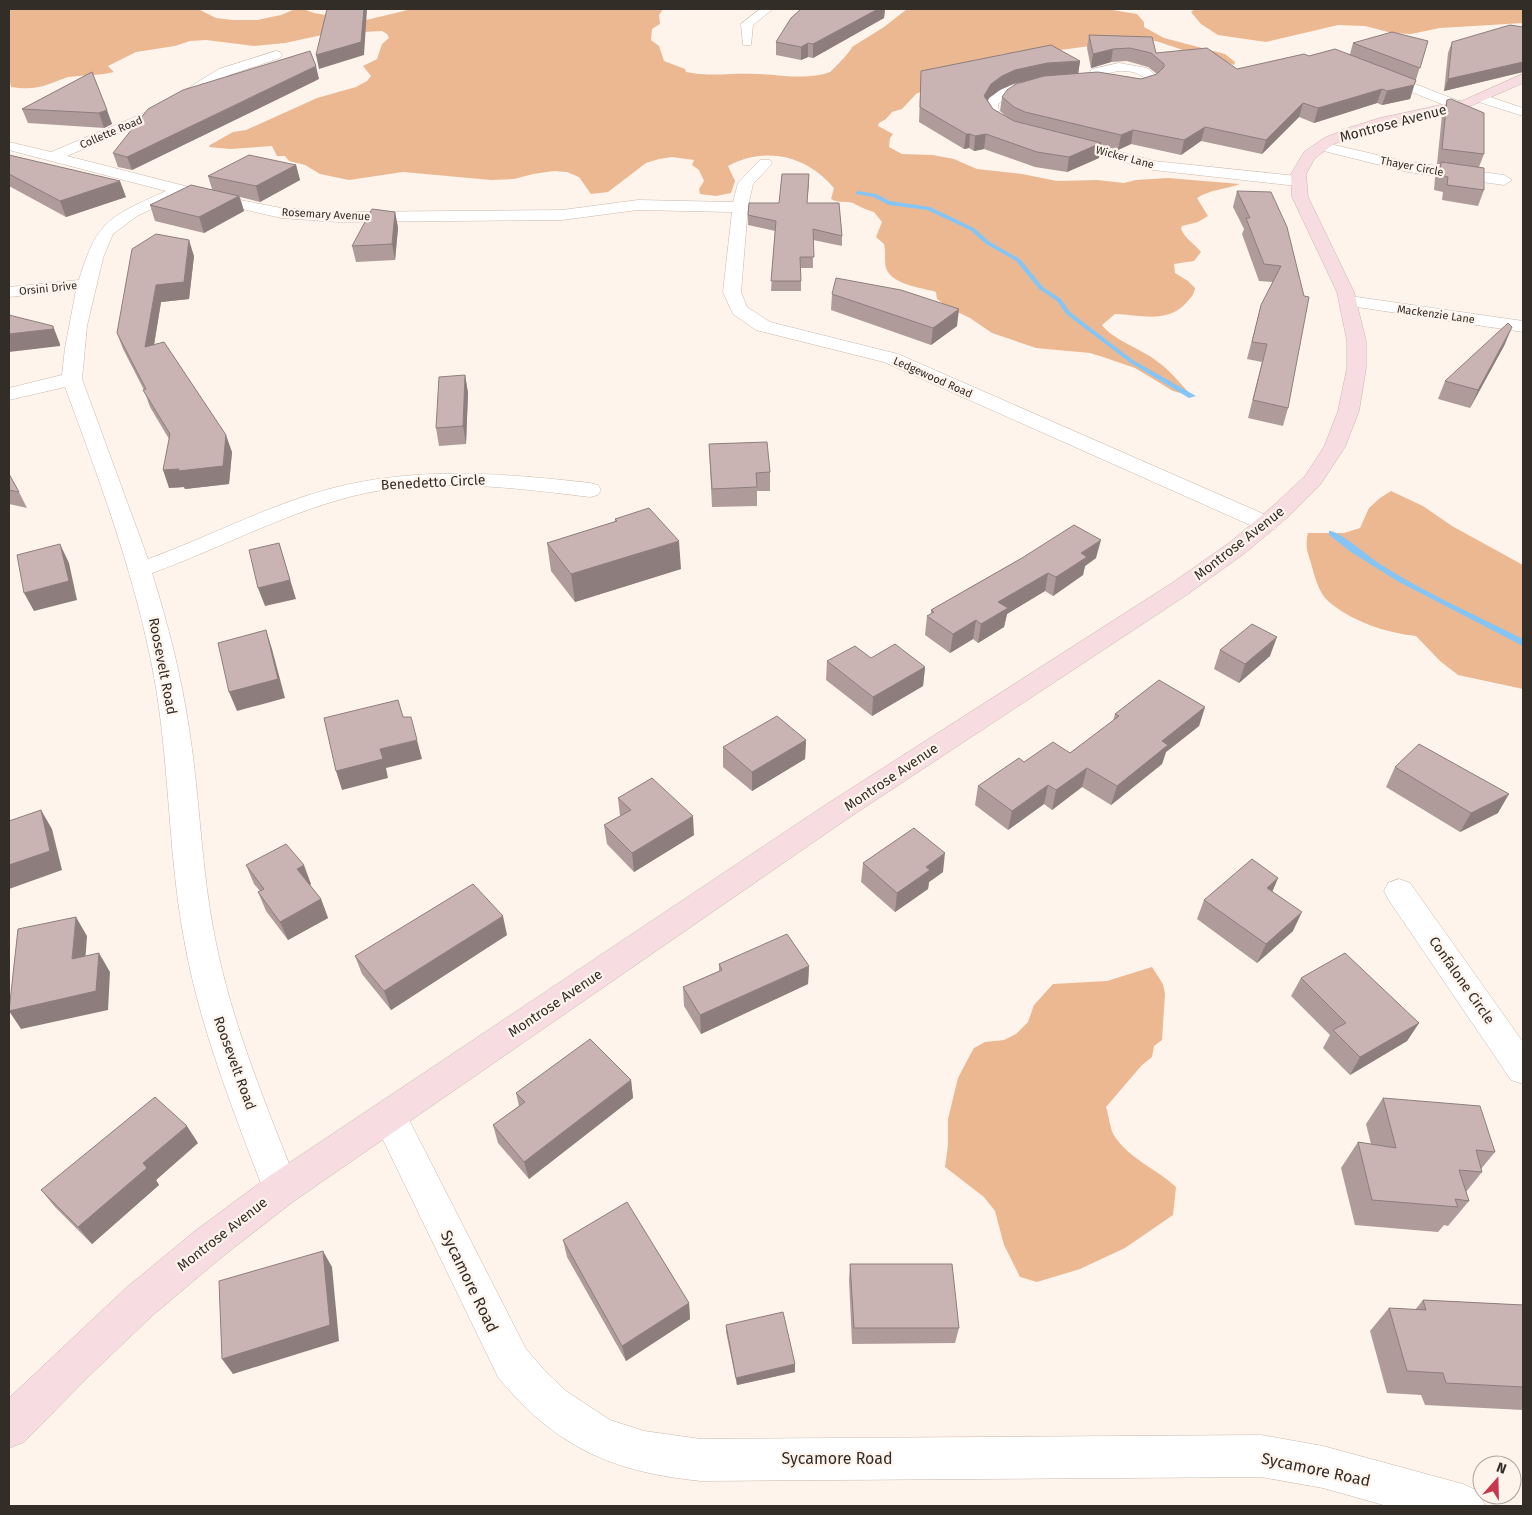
<svg xmlns="http://www.w3.org/2000/svg" width="1532" height="1515" viewBox="0 0 1532 1515" font-family="'Fira Sans',sans-serif">
<rect width="100%" height="100%" fill="#fef4ec"/>
<g fill="#ecb891">
<path d="M9,9H198L216,18L232,20H257L281,15L295,9H303L314,13L362,21L412,9H663L659,15L660,24L652,29L651,40L659,46L664,61L685,69L686,72C710,77 732,73 756,74C779,74 807,81 830,72C833,70 851,51 852,47L884,27L907,9H1106L1137,14L1144,22V27L1164,38L1225,54L1235,62L1234,65L1201,52L1183,50L1156,41L1135,40L1038,53L1002,54L916,94L902,109L892,112L886,119L879,123L878,126L893,134L890,138L889,147L902,154L933,155L954,159L977,169L1022,174L1057,181L1097,180L1124,183L1136,180L1168,178L1240,184C1226,189 1209,190 1197,198L1208,216L1198,222L1182,226L1181,229C1186,240 1194,243 1201,252L1194,261L1174,264L1175,273L1188,281L1195,288C1194,295 1191,297 1187,302C1168,324 1141,315 1115,314L1102,325C1111,339 1144,350 1158,362C1171,371 1181,385 1192,396L1173,391L1135,368L1106,358L1090,353L1036,348L992,333L970,318L949,308L937,299L936,292C920,287 892,285 886,268C884,260 886,252 884,244L876,237L882,222L874,212C867,210 862,208 855,204C847,200 839,204 831,199L834,188C806,155 766,146 728,166L735,181L731,193L716,196L700,194L699,189L704,181L699,170L692,165L694,160L672,157L659,159L646,163L608,192L591,194L579,177L567,172L554,171L533,174L514,179L491,180L403,172L349,180L320,174L305,165L289,161L285,156H277L272,146L230,149L209,147L210,145L233,132L246,130L317,98L356,87L367,81L371,76L363,66L377,59L382,44L389,38L387,34L382,31L327,34L285,43L254,46L206,40L190,41L175,46L136,52L108,66L114,72C98,76 83,75 68,77C61,79 56,82 49,84C36,89 25,89 11,87L9,76Z"/>
<path d="M1195,9H1523V23L1440,28L1411,34L1392,33L1365,26L1338,25L1266,42L1218,35L1201,24L1191,12Z"/>
<path d="M1391,491L1423,506L1452,526L1523,565V689L1458,675L1440,661L1416,636C1386,633 1351,621 1328,601C1318,592 1314,574 1311,563C1307,550 1305,546 1308,533H1344L1360,528L1369,508L1380,498Z"/>
<path d="M1152,967L1163,984L1165,994L1162,1040L1154,1046L1152,1057L1142,1065L1106,1107C1109,1116 1110,1130 1115,1137C1130,1159 1158,1170 1176,1187L1173,1215L1125,1248L1080,1269L1037,1282L1020,1277L1004,1245L995,1211L984,1197L945,1167L948,1145V1119L958,1078L970,1055L974,1048L985,1042L1004,1040L1016,1034L1028,1022L1034,1005L1053,984L1107,981Z"/>
</g>
<g fill="none" stroke-linecap="round" stroke-linejoin="round">
<g fill="#85c5f6" fill-rule="evenodd">
<path d="M858,191L876,194L890,201L930,207L974,228L990,242L1020,259L1043,287L1061,299L1070,312L1133,360L1196,396L1189,398L1129,362L1066,314L1057,301L1039,289L1016,261L986,244L970,230L927,210L889,205L873,197L856,194V192Z"/>
<path d="M1329,531C1338,530 1367,555 1377,562C1423,592 1474,614 1523,639V646L1397,581L1351,552L1329,535Z"/>
</g>
<defs>
<g id="street">
<path d="M760,9H773L753,25L751,45H743L741,24Z"/>
<path d="M276,51L280,52L282,55L280,58L229,75L166,114L67,156L240,200L281,208L338,212L562,210L638,200L733,202L738,183L760,160H770L772,163L770,166L753,184L748,207L741,292L747,307L770,322L898,354L1275,519L1278,524L1275,529L1267,531L1259,529L884,362L756,330L733,314L723,292L732,212L638,210L562,220L338,222L281,218L182,195L137,216L113,234L103,258L87,326L82,379L148,559C209,537 266,506 329,489C416,466 502,473 590,483L598,485L601,490L598,495L590,497C516,488 440,478 366,493C292,509 224,547 152,573C168,624 181,675 189,728C200,797 201,869 215,938C232,1025 267,1107 299,1189L294,1201L281,1206L268,1201L263,1189C232,1107 199,1025 184,939C167,847 170,753 151,661C132,567 98,476 65,387L9,400V388L62,375L65,348L76,290L9,297V287L79,280C97,219 111,216 166,191L9,150V142L51,152L156,108L219,69Z"/>
<path d="M1119,63L1147,68L1160,79C1152,90 1125,98 1115,87L1117,84L1139,83L1146,79C1134,68 1116,70 1102,75L1105,80L1098,84L1093,83L1088,75L1092,69Z"/>
<path d="M1379,70L1464,103L1466,106L1464,109H1454L1374,77L1372,74Z"/>
<path d="M1043,81L1050,85L1048,88L1017,92L998,104L999,113C1006,121 1017,123 1023,130L1021,133C1006,137 982,120 984,103C998,84 1021,83 1043,81Z"/>
<path d="M1481,94L1523,108V116L1476,101L1474,98Z"/>
<path d="M1065,137L1154,161L1297,176L1305,181L1297,186L1153,170L1060,144L1058,141L1060,138Z"/>
<path d="M1321,142L1408,162L1504,175L1512,180L1504,185L1408,172L1316,149L1314,146Z"/>
<path d="M1350,296L1523,321V332L1344,305L1341,301L1344,297Z"/>
<path d="M1399,879L1410,883L1523,1042V1084L1511,1080L1388,899L1384,891L1388,883Z"/>
<path d="M390,1101L402,1106L526,1349L546,1372L566,1391L610,1420L644,1431L701,1439L1261,1435L1323,1446L1463,1484L1478,1491L1485,1506H1387L1323,1488L1261,1477L701,1481C612,1472 555,1447 498,1377L372,1117L378,1106Z"/>
</g>
<path id="secondary" d="M1523,74V83L1473,105L1361,133L1334,144L1315,158L1306,174L1308,197L1354,292L1366,341V368L1359,411L1345,447L1320,485L1289,516L1245,553L1188,594L847,819L294,1201L222,1257L153,1315L88,1377L24,1442L9,1448V1398L126,1288L195,1231L268,1177L827,804L1172,583L1229,543L1273,506L1305,476L1324,447L1338,411L1347,368V341L1337,292L1292,197L1291,174L1304,152L1324,138L1351,127L1380,118L1464,100Z"/>
</defs>
<use href="#street" stroke="#c8b8ab" stroke-width="1"/>
<use href="#secondary" stroke="#c8b8ab" stroke-width="1"/>
<use href="#street" fill="#fff" fill-rule="evenodd"/>
<use href="#secondary" fill="#f7dce2" fill-rule="evenodd"/>
</g>
<g fill="#ae9b9a" fill-rule="evenodd">
<path d="M801,9H885L884,18L813,58L808,57L801,60L776,55V42Z"/>
<path d="M1523,27V72L1444,91L1448,53L1452,42Z"/>
<path d="M1089,35L1156,53L1237,69L1309,56L1350,54L1353,43L1428,41L1410,99L1382,105L1377,103L1314,123L1299,117L1262,154L1201,141L1181,155L1131,144L1118,150L1101,145L1099,158L1067,172L1035,167L984,149L974,151L969,148L964,149L919,122L921,71L1080,61L1078,74L1141,79L1157,74L1148,67L1127,61L1111,62L1091,68L1087,48ZM1021,82L1002,97L1000,111L1008,118L993,109L988,101L989,98L1000,90L1013,84Z"/>
<path d="M92,72L112,124L104,128L28,123L22,109Z"/>
<path d="M319,79L132,170L118,167L113,153Z"/>
<path d="M1447,100L1484,154L1479,167L1484,190L1478,206L1442,200L1443,192L1434,190L1435,178L1440,164H1437L1442,115Z"/>
<path d="M9,155L126,197L66,217L9,186Z"/>
<path d="M296,165L300,180L260,202L240,197L244,211L204,233L155,221L150,205L212,189L208,176Z"/>
<path d="M809,184L807,203L842,236V246L813,240V268H801V291H771L775,231L748,225V215L779,203Z"/>
<path d="M1237,191L1287,227L1288,408L1283,426L1248,418L1262,362L1247,359L1261,305L1273,282L1259,281L1242,234L1244,229L1233,207Z"/>
<path d="M395,212L398,228L395,260L356,262L352,246Z"/>
<path d="M194,256L189,299L161,302L154,345L232,452L229,484L185,489L184,487L169,488V439L150,407L144,390L123,349L117,333Z"/>
<path d="M832,294L957,326L931,345L831,310Z"/>
<path d="M1505,344L1470,408L1438,399L1445,381Z"/>
<path d="M465,375L468,393L466,444L439,446L436,428Z"/>
<path d="M709,444L770,472V491H757V506L712,507Z"/>
<path d="M9,474L19,492L27,508L9,504Z"/>
<path d="M615,519L681,569L575,602L551,571L547,543L615,522Z"/>
<path d="M1022,558H1096L1085,566L1083,575L1053,596L1045,591L1007,614L1004,627L978,643L973,639L950,653L925,635L927,616L931,614V610Z"/>
<path d="M1220,650L1270,656L1239,683L1214,669Z"/>
<path d="M871,658L925,667L923,686L872,716L826,680L827,661Z"/>
<path d="M1205,707L1199,726L1166,752L1162,764L1111,805L1082,787L1052,810L1044,804L1008,830L975,805L978,786L1024,762L1070,753L1113,721L1115,714Z"/>
<path d="M806,740L805,759L752,791L723,767V747Z"/>
<path d="M1395,767L1498,813L1460,832L1386,787Z"/>
<path d="M618,798L694,835L634,872L607,844L604,825L620,816Z"/>
<path d="M863,863L943,872L929,882L928,889L895,912L861,882Z"/>
<path d="M246,865L311,884L310,885L321,899L328,918L288,940L266,911L258,892L260,891L254,884Z"/>
<path d="M1278,878L1272,892L1293,931L1257,963L1197,919L1204,900Z"/>
<path d="M507,935L391,1010L362,974L355,956Z"/>
<path d="M719,964L809,966L808,984L701,1034L684,1006L683,987L719,971Z"/>
<path d="M1301,978L1419,1023L1407,1041L1350,1075L1323,1048L1330,1035L1291,996Z"/>
<path d="M631,1080L633,1098L529,1179L498,1143L493,1125L519,1106L516,1093Z"/>
<path d="M1383,1098L1495,1152L1481,1169L1482,1172L1466,1192L1469,1201L1448,1226L1444,1225L1438,1232L1355,1225L1341,1168L1358,1142L1371,1144L1366,1124Z"/>
<path d="M198,1143L156,1180L159,1185L92,1244L55,1207L41,1190Z"/>
<path d="M563,1240L689,1303L690,1319L626,1361L567,1257Z"/>
<path d="M850,1264L959,1328L955,1343L852,1344L849,1280Z"/>
<path d="M1423,1300L1523,1305V1410L1425,1405L1421,1395L1387,1393L1370,1331L1389,1308L1415,1310Z"/>
<path d="M726,1325L795,1364V1372L737,1385L726,1332Z"/>
</g>
<g fill="#8d7e7d">
<path d="M364,9H367L364,55L319,69L316,55Z"/>
<path d="M878,9H885L884,18L813,58V44Z"/>
<path d="M808,43V57L801,60V47Z"/>
<path d="M1113,49L1111,62L1091,68L1093,54Z"/>
<path d="M1080,61L1078,75L1045,77L1013,84L1000,90L989,98L982,110L984,96L991,84L1002,76L1015,70L1047,63Z"/>
<path d="M1523,62V72L1444,91L1448,79Z"/>
<path d="M316,66L319,79L132,170L127,157Z"/>
<path d="M1414,85L1410,99L1382,105L1387,91Z"/>
<path d="M1382,89L1377,103L1314,123L1318,108Z"/>
<path d="M1303,103L1299,117L1262,154L1266,140Z"/>
<path d="M107,110L112,124L104,128L99,113Z"/>
<path d="M1205,127L1201,141L1181,155L1184,140Z"/>
<path d="M1133,130L1131,144L1118,150L1121,135Z"/>
<path d="M966,134H970L969,148L964,149Z"/>
<path d="M986,134L984,149L974,151L975,136Z"/>
<path d="M1101,143L1099,158L1067,172L1069,157Z"/>
<path d="M296,165L300,180L260,202L256,186Z"/>
<path d="M120,181L126,197L66,217L60,201Z"/>
<path d="M239,196L244,211L204,233L199,217Z"/>
<path d="M395,212L398,228L395,260L392,244Z"/>
<path d="M189,240L194,256L189,299L161,302L151,363L145,347L156,285Z"/>
<path d="M959,309L957,326L931,345L933,328Z"/>
<path d="M53,326L60,344V346L9,352V334Z"/>
<path d="M1512,327L1505,344L1470,408L1478,390Z"/>
<path d="M465,375L468,393L466,444L463,426Z"/>
<path d="M226,435L232,452L229,484L185,489L184,487L169,488L163,470Z"/>
<path d="M1101,540L1096,558L1085,566L1083,575L1053,596L1056,577L1081,553Z"/>
<path d="M679,541L681,569L575,602L571,574Z"/>
<path d="M279,543L296,599L265,606L258,588Z"/>
<path d="M60,544L69,563L77,600L34,611L24,593Z"/>
<path d="M1048,573L1045,591L1007,614L1004,627L978,643L981,624L998,602Z"/>
<path d="M976,620L973,639L950,653L953,634Z"/>
<path d="M266,630L272,649L285,698L237,711L229,692Z"/>
<path d="M1277,637L1270,656L1239,683L1245,664Z"/>
<path d="M925,667L923,686L872,716L873,697Z"/>
<path d="M1205,707L1199,726L1166,752L1162,764L1111,805L1117,786L1162,741Z"/>
<path d="M417,740L422,759L386,768L388,778L342,790L336,771L380,749Z"/>
<path d="M806,740L805,759L752,791V772Z"/>
<path d="M1087,768L1082,787L1052,810L1056,790Z"/>
<path d="M1048,785L1044,804L1008,830L1012,811Z"/>
<path d="M1509,794L1498,813L1460,832L1471,813Z"/>
<path d="M41,810L52,829L62,870L9,889V865Z"/>
<path d="M693,816L694,835L634,872L632,853Z"/>
<path d="M945,853L943,872L929,882L928,889L895,912L897,893L926,867Z"/>
<path d="M304,865L311,884L304,888L297,869Z"/>
<path d="M1278,878L1270,897L1267,888Z"/>
<path d="M321,899L328,918L288,940L280,922Z"/>
<path d="M1302,912L1293,931L1257,963L1266,944Z"/>
<path d="M503,916L507,935L391,1010L384,991Z"/>
<path d="M76,917L87,936L84,978L72,959Z"/>
<path d="M99,953L110,972L108,1010L21,1029L9,1011Z"/>
<path d="M809,966L808,984L701,1034L700,1015Z"/>
<path d="M1419,1023L1407,1041L1350,1075L1360,1057Z"/>
<path d="M631,1080L633,1098L529,1179L524,1162Z"/>
<path d="M187,1126L198,1143L156,1180L159,1185L92,1244L78,1227L143,1163Z"/>
<path d="M323,1251L332,1267L339,1341L233,1374L222,1359Z"/>
<path d="M689,1303L690,1319L626,1361L622,1346Z"/>
<path d="M795,1364V1372L737,1385L736,1378Z"/>
</g>
<g fill="#cab4b3" stroke="#8d7e7d">
<path d="M327,9H364L361,42L316,55Z"/>
<path d="M801,9H878L813,44L808,43L801,47L776,42L791,18Z"/>
<path d="M1510,25L1523,27V62L1448,79L1452,42Z"/>
<path d="M1392,32L1428,41L1420,68L1353,43Z"/>
<path d="M1089,35L1152,37L1156,53L1207,48L1237,69L1304,54L1309,56L1335,49L1416,80L1414,85L1387,91L1382,89L1318,108L1303,103L1266,140L1205,127L1184,140L1133,130L1121,135L1025,112L1014,107L1002,97L1007,90L1016,84L1044,76L1098,72L1141,79L1157,74L1164,67V64L1151,53L1130,48L1113,49L1093,54Z"/>
<path d="M1051,45L1080,61L1047,63L1015,70L1002,76L991,84L984,96L993,109L1014,121L1101,143L1069,157L1037,152L986,134L975,136L970,134H966L920,107L921,71Z"/>
<path d="M310,51L316,66L127,157L113,153L148,109L183,90Z"/>
<path d="M92,72L107,110L99,113L22,109Z"/>
<path d="M1451,99L1484,113V154L1442,149L1447,100Z"/>
<path d="M9,155L120,181L60,201L9,174Z"/>
<path d="M249,155L296,165L256,186L208,176Z"/>
<path d="M1441,162L1484,168V190L1447,185L1448,177L1440,175Z"/>
<path d="M782,174H809L807,203H839L842,236L813,229L814,257H800L801,281H771L776,221L748,215L749,203H779Z"/>
<path d="M191,185L239,196L199,217L150,205Z"/>
<path d="M1237,191L1271,192L1287,227L1304,296L1309,297L1288,408L1253,400L1267,344L1252,342L1261,305L1281,266L1264,264L1246,218H1250Z"/>
<path d="M372,209L395,212L392,244L352,246Z"/>
<path d="M156,234L189,240L184,282L156,285L145,347L164,342L226,435L223,466L178,471L179,469L163,470L170,434L143,390L146,389L117,333L132,249Z"/>
<path d="M836,278L901,290L959,309L933,328L832,294Z"/>
<path d="M9,315L53,326V329L9,334Z"/>
<path d="M1508,323L1512,327L1478,390L1445,381Z"/>
<path d="M465,375L463,426L436,428L439,377Z"/>
<path d="M767,442L770,472L756,473L757,487L712,489L709,444Z"/>
<path d="M9,474L19,492L9,490Z"/>
<path d="M649,508L679,541L571,574L547,543L617,521L615,519Z"/>
<path d="M1074,525L1101,540L1081,553L1087,557L1056,577L1048,573L998,602L1008,608L981,624L976,620L953,634L927,616L934,612L931,610L1022,558Z"/>
<path d="M279,543L290,580L258,588L249,550Z"/>
<path d="M60,544L69,581L24,593L17,555Z"/>
<path d="M1252,624L1277,637L1245,664L1220,650Z"/>
<path d="M266,630L278,679L229,692L218,643Z"/>
<path d="M895,644L925,667L873,697L827,661L855,646L871,658Z"/>
<path d="M1159,680L1205,707L1162,741L1168,745L1117,786L1087,768L1056,790L1048,785L1012,811L978,786L1019,758L1024,762L1053,742L1070,753L1119,716L1115,714Z"/>
<path d="M398,700L403,717H411L417,740L380,749L383,759L336,771L324,718Z"/>
<path d="M777,716L806,740L752,772L723,747Z"/>
<path d="M1419,744L1509,794L1471,813L1395,767Z"/>
<path d="M652,778L693,816L632,853L604,825L631,810L618,798Z"/>
<path d="M41,810L50,851L9,865V821Z"/>
<path d="M914,828L945,853L926,867L930,870L897,893L863,863Z"/>
<path d="M286,844L304,865L297,869L321,899L280,922L258,892L264,889L246,865Z"/>
<path d="M1252,859L1278,878L1267,888L1302,912L1266,944L1204,900Z"/>
<path d="M473,884L503,916L384,991L355,956Z"/>
<path d="M76,917L72,959L99,953L96,991L9,1011L18,929Z"/>
<path d="M787,934L809,966L700,1015L683,987L722,970L719,964Z"/>
<path d="M1345,953L1419,1023L1360,1057L1333,1030L1346,1023L1301,978Z"/>
<path d="M590,1039L631,1080L524,1162L493,1125L525,1102L516,1093Z"/>
<path d="M155,1097L187,1126L143,1163L147,1168L78,1227L41,1190Z"/>
<path d="M1383,1098L1480,1106L1495,1152L1476,1150L1482,1172L1459,1170L1469,1201L1455,1199L1458,1207L1372,1200L1358,1142L1396,1148Z"/>
<path d="M627,1202L689,1303L622,1346L563,1240Z"/>
<path d="M323,1251L330,1325L222,1359L219,1281Z"/>
<path d="M850,1264H952L959,1328H854Z"/>
<path d="M1423,1300L1523,1305V1387L1446,1383L1443,1373L1407,1371L1389,1308L1426,1310Z"/>
<path d="M783,1312L795,1364L736,1378L726,1325Z"/>
</g>
<g text-anchor="middle" stroke-width="4.5" stroke-linejoin="round" paint-order="stroke">
<g font-size="11" fill="#332d28" stroke="#fef4ec">
<text transform="translate(111 132) rotate(-23)" y="4">Collette Road</text>
<text transform="translate(1125 157) rotate(15)" y="4">Wicker Lane</text>
<text transform="translate(1412 166) rotate(11)" y="4">Thayer Circle</text>
<text transform="translate(326 214) rotate(3)" y="4">Rosemary Avenue</text>
<text transform="translate(48 288) rotate(-6)" y="4">Orsini Drive</text>
<text transform="translate(1436 314) rotate(8)" y="4">Mackenzie Lane</text>
<text transform="translate(933 377) rotate(24)" y="4">Ledgewood Road</text>
</g>
<g font-size="14" fill="#332d28" stroke="#fef4ec">
<text transform="translate(1393 123) rotate(-15)" y="5">Montrose Avenue</text>
<text transform="translate(433 482) rotate(-3)" y="5">Benedetto Circle</text>
<text transform="translate(1239 543) rotate(-38)" y="5">Montrose Avenue</text>
<text transform="translate(163 666) rotate(79)" y="5">Roosevelt Road</text>
<text transform="translate(891 777) rotate(-34)" y="5">Montrose Avenue</text>
<text transform="translate(1462 980) rotate(55)" y="5">Confalone Circle</text>
<text transform="translate(555 1003) rotate(-34)" y="5">Montrose Avenue</text>
<text transform="translate(235 1063) rotate(70)" y="5">Roosevelt Road</text>
<text transform="translate(222 1234) rotate(-38)" y="5">Montrose Avenue</text>
</g>
<g font-size="16" fill="#332d28" stroke="#fef4ec">
<text transform="translate(470 1281) rotate(64)" y="6">Sycamore Road</text>
<text x="837" y="1464">Sycamore Road</text>
<text transform="translate(1316 1469) rotate(12)" y="6">Sycamore Road</text>
</g>
</g>
<rect width="1532" height="1515" fill="none" stroke="#332d28" stroke-width="20"/>
<g transform="translate(1497 1480) rotate(20)"><circle r="24" fill="#fef4ec" stroke="#ada49e"/>
<path d="M0-4L9 19L0 12L-9 19Z" fill="#c7364e"/>
<text y="-8" font-size="14" font-weight="bold" text-anchor="middle" fill="#332d28">N</text>
</g>
</svg>
